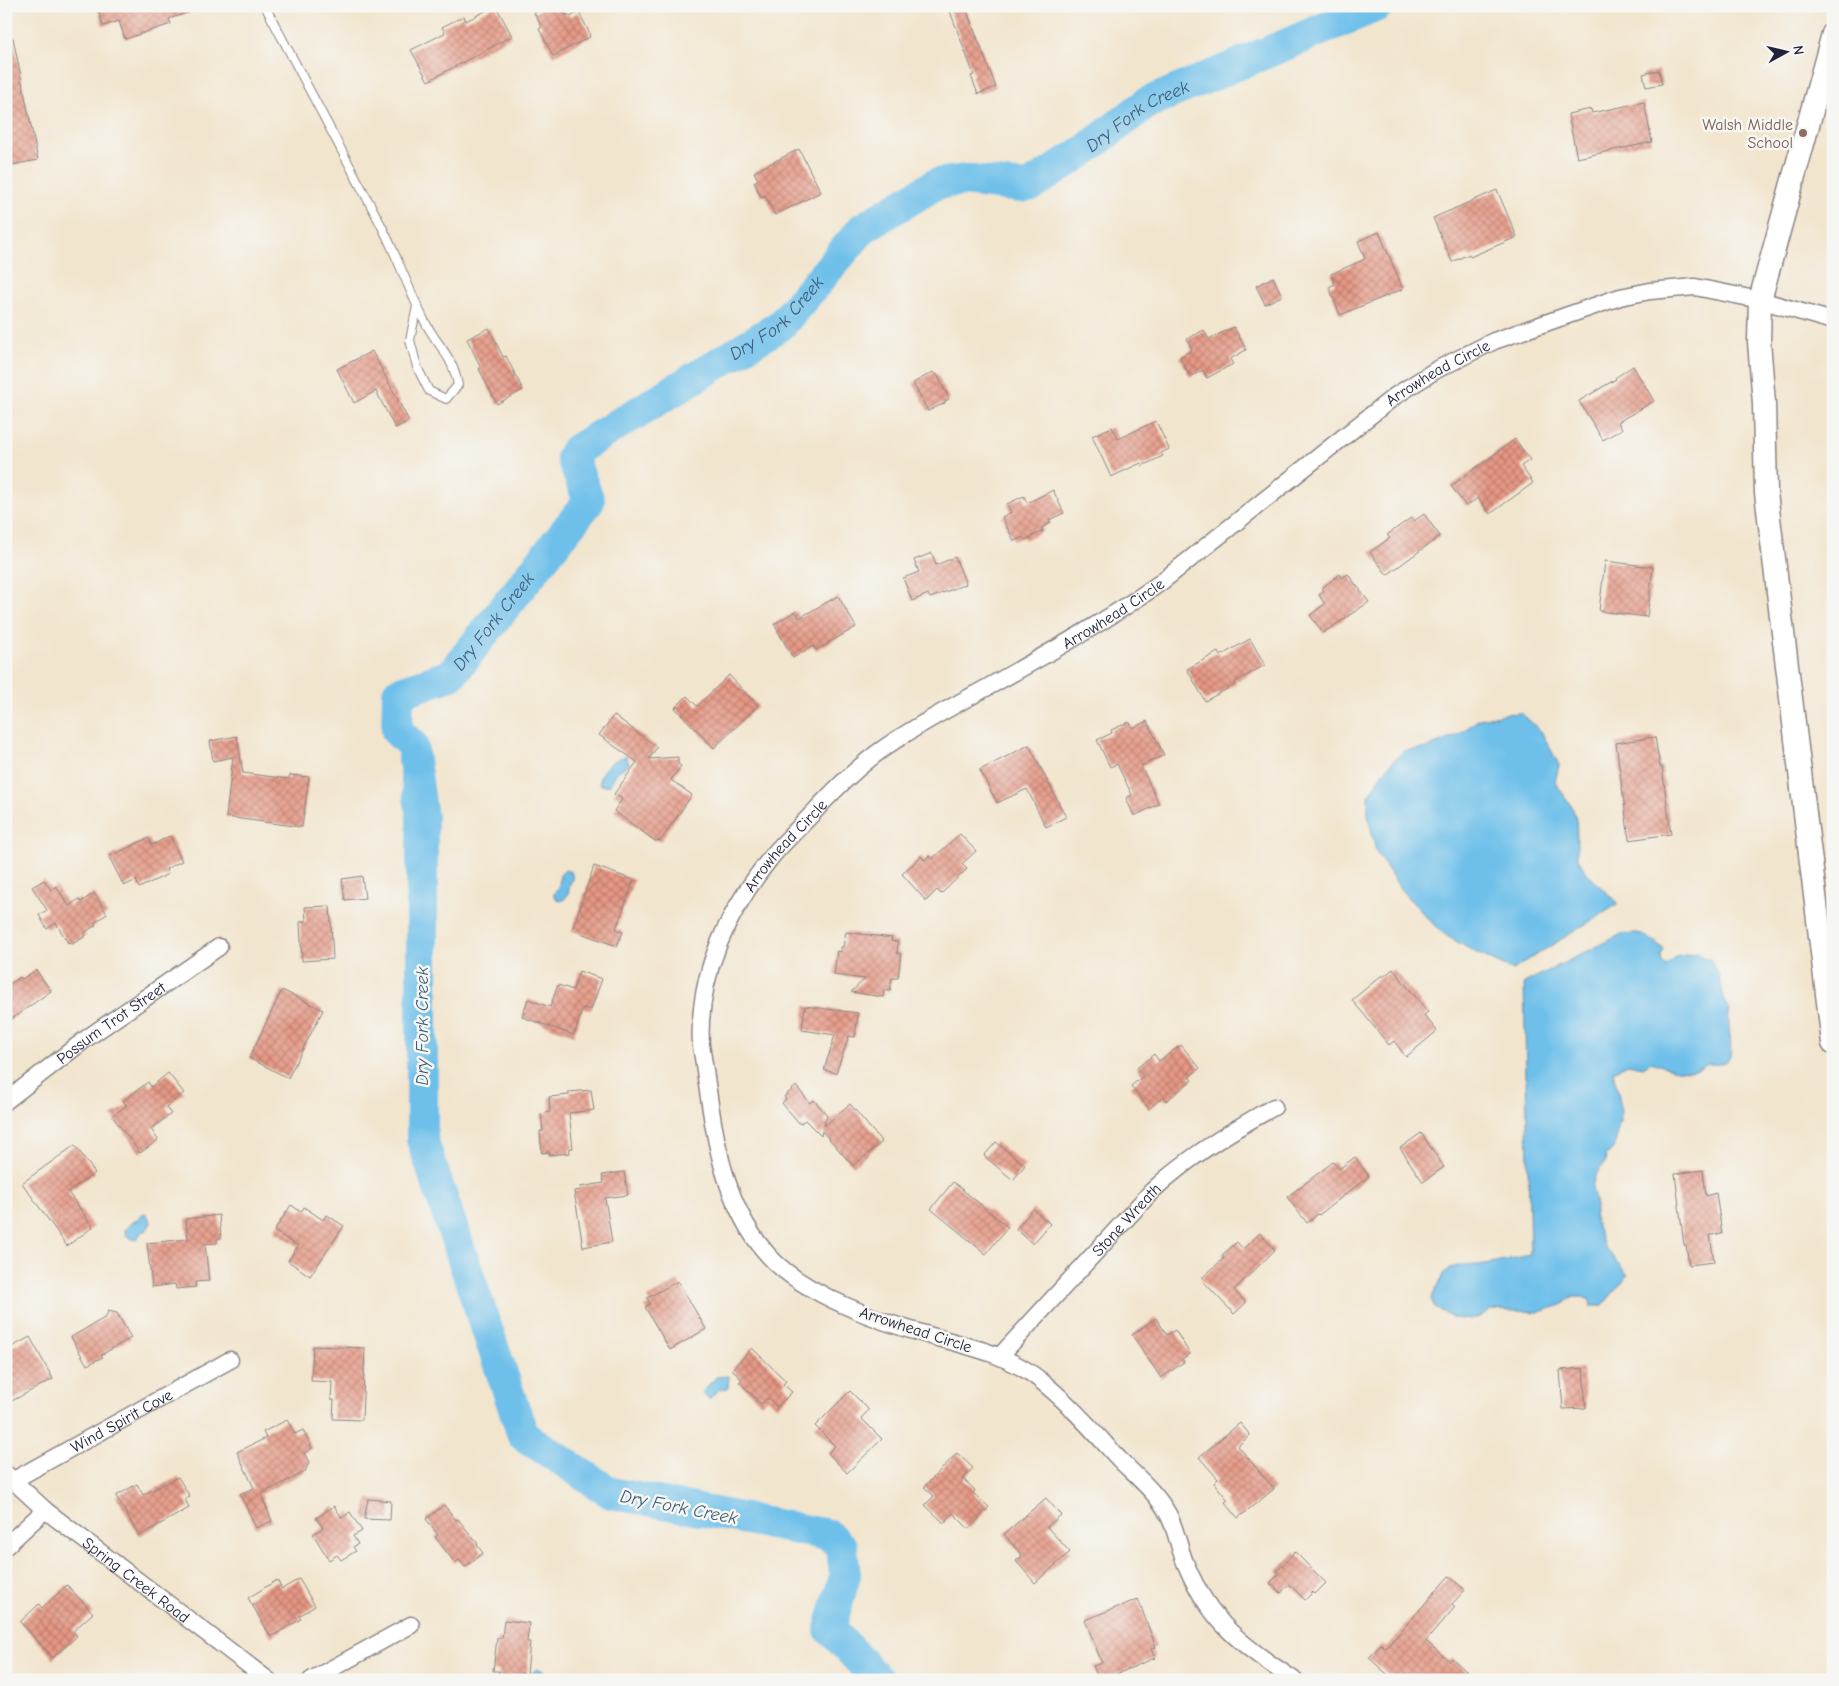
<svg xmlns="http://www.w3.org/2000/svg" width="1839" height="1686" viewBox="0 0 1839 1686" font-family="'Comic Neue',sans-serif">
<defs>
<pattern id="building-cross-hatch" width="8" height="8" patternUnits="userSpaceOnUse" patternTransform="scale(1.25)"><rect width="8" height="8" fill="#e69884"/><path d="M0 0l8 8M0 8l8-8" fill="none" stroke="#ba7c6d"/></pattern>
</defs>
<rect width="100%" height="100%" fill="#f6f6f2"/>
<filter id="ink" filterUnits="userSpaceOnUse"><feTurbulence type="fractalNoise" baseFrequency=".02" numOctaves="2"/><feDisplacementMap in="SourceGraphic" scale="10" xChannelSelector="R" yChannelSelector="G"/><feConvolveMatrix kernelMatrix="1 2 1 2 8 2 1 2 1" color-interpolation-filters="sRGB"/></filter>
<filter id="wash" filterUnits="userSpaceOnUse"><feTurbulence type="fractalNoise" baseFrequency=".0096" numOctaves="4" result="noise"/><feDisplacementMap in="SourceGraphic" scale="20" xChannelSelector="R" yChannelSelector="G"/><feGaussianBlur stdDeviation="1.12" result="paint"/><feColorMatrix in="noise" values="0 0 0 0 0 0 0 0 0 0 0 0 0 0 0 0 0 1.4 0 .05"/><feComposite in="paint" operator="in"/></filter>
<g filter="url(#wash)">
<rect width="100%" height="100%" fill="#f2e5ce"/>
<g fill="#6ec0ea" stroke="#487192">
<path d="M1521,713L1541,731L1559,765L1555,782C1561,792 1570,802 1574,812C1579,824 1575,848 1578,858C1586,877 1605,889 1618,904L1512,970L1473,951L1447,936L1435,926L1401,890L1376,851L1368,815V796L1383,772L1403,751L1427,748L1458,735L1479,719L1504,714Z"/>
<path d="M626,756L629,764L617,772L610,785L605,786L600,784C597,770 614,759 626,756Z"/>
<path d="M565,870L571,872C574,878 572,878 570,884C568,892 569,899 559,901L554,896V893L559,887L560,875Z"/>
<path d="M1636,933C1647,936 1656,941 1664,950L1661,956L1662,963L1667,966L1675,957L1697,953L1703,957L1710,959L1719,976L1725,1003L1730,1009C1726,1024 1733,1041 1730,1056C1727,1066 1718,1064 1710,1064C1705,1064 1701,1069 1696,1070C1679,1073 1666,1067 1651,1062L1643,1067L1628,1064L1613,1071C1615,1081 1618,1091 1620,1102C1622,1108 1620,1115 1621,1122C1612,1133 1622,1147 1605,1155L1606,1161L1595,1176L1592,1187L1596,1206L1594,1217L1604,1247L1628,1275L1602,1306H1591L1590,1300L1582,1297H1572L1562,1305L1539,1312L1490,1310L1479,1317L1470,1320L1454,1318L1445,1313L1435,1308L1431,1299L1444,1274L1450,1268L1463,1265H1480L1530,1255L1524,983L1622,934Z"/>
<path d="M146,1214L150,1219L151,1223L146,1231H142L137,1239H132L126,1235L125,1230L133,1221H137L141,1215Z"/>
<path d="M729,1376L728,1388L720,1389L709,1399L702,1392L716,1377Z"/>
<path d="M537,1669H540L548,1675L557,1674L560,1680H530L532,1673Z"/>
</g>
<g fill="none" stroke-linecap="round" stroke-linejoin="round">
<path stroke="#6ec0ea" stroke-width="32" id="s1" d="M878,1680L830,1629L845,1575L842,1548L828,1535L611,1493L523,1435L422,1139V818L412,745L397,731L398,693L451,675L589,501L572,457L576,450L781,325L863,228L936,184L964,180L1022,187L1032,185L1084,151L1147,103L1377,6"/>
</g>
<g id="blocks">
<g fill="url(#building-cross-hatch)">
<path d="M97,6H198L199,9L169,19L171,24L125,39L119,21L103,26Z"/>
<path d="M495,6H496L512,36L428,81L411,50L445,33L442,27L464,16L466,21Z"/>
<path d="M547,6H561L566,16L568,14L570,17L579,12L590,34L589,35L590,37L553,56L539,29L542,27L534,13Z"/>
<path d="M948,6H965L996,87L978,94L971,76L974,75Z"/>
<path d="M13,38L38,160L6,166V39Z"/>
<path d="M1659,70L1662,84L1646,87L1643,74Z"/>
<path d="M1644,102L1652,142L1577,158L1568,114L1591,109L1592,113Z"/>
<path d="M799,149L821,192L775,215L765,195L761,197L754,182L758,180L754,172Z"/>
<path d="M1497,190L1517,237L1470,257L1469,254L1452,262L1433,218Z"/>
<path d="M1379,232L1403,289L1340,315L1329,287L1335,284L1331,274L1365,259L1358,241Z"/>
<path d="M1273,277L1282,296L1265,304L1256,286Z"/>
<path d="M1234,327L1246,350L1230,359L1233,364L1207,378L1203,370L1190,377L1180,357L1192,350L1187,339L1204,330L1209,339Z"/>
<path d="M489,328L503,357L506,356L523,390L497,404L479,369L481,368L467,339Z"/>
<path d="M372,351L409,421L395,428L376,391L354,403L337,369Z"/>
<path d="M1633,366L1654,401L1618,422L1622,429L1603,440L1579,401L1616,379L1615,378Z"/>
<path d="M933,372L935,375L937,374L949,399L945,401V403L928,411L913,383Z"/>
<path d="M1156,421L1169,449L1161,453L1163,456L1142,466L1141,463L1111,477L1092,436L1112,427L1118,439Z"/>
<path d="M1515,439L1530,460L1521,466L1533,483L1490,514L1478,498L1466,506L1451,486Z"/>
<path d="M1053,490L1064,513L1049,520L1051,523L1041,528L1043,531L1025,540L1023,537L1014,541L1002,517L1011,512L1007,504L1024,496L1027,503Z"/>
<path d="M1424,514L1440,536L1387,575L1370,552L1390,538L1387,535L1412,517L1414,521Z"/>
<path d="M932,553L936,565L955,557L966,584L930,598L928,594L912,601L903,578L919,572L914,560Z"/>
<path d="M1605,561L1653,567L1647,617L1599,611Z"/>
<path d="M1340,574L1342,578L1348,574L1369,602L1323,633L1310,615L1325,604L1319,595L1324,591L1322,588Z"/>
<path d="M838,596L856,627L816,650L813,646L793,658L774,624L796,611L799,618Z"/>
<path d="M1250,639L1265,665L1235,682L1236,684L1205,701L1187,669L1218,652L1220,656Z"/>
<path d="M729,675L758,706L714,748L675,708L687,696L697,706Z"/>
<path d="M614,715L657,747L649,759L678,757V764L681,766L671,780L692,795L661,840L655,841L614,811L622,799L614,794L637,762L599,735Z"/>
<path d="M1147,721L1164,755L1141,766L1159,804L1134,816L1126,798L1132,795L1117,764L1110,767L1097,740L1112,733L1111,730L1129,722L1133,728Z"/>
<path d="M237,736L243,773L289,779L290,775L309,777L302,827L226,817L233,757L213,761L210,741Z"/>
<path d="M1655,737L1660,767H1662L1671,834L1629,840L1616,743Z"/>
<path d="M1029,745L1066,817L1046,827L1027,789L997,803L980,770Z"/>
<path d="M960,834L976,851L962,864L967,869L941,894L937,890L926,901L902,874L921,856L924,860L929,856L932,859Z"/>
<path d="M170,836L182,861L166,869L168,874L139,888L136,880L124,886L109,857L148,838L152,845Z"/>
<path d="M594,866L634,880L616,929L623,932L617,946L572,930Z"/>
<path d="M362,876L365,898L345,900L342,879Z"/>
<path d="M44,880L51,890L56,886L69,906L79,899L81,902L94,893L107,914L94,923L96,925L84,933L86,936L72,944L71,942L68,943L56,923L47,929L39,915L47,910L32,887Z"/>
<path d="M330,906L333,959L302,961L300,922L306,921L305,907Z"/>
<path d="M846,932L892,938L891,941L898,942L897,953L901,954L898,978H892L890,991L884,990L883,997L851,992L865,979L834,975L837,951L841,952V947H843Z"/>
<path d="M1393,969L1428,1012L1424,1015L1437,1031L1406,1057L1394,1041L1389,1045L1352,1000L1382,975L1383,977Z"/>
<path d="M36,970L51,991L6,1023V987L20,977L22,979Z"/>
<path d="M579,971L602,979L591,1010L583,1008L574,1035L522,1017L528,999L550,1007L558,985L573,990Z"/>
<path d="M282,990L323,1010L288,1078L249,1058Z"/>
<path d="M805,1006L858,1013L855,1037L849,1036L836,1073L824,1070L835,1035L802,1030Z"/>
<path d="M1181,1045L1200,1068L1189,1077L1192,1080L1166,1101L1163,1097L1149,1109L1131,1086L1143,1076L1137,1068L1154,1054L1159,1061Z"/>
<path d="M168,1073L184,1093L166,1107L171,1114L151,1129L158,1140L140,1153L112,1116L127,1105L123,1101L148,1082L151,1087Z"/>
<path d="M796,1086L810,1103L814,1100L827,1115L824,1126L850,1104L882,1142L853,1166L822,1131L821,1136L805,1120L800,1124L782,1103L786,1099L784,1097Z"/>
<path d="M591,1090L594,1110L569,1113L573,1148L569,1149L570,1153L549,1155V1152L542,1153L540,1131H543L541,1114L550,1112L549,1097L569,1095V1092Z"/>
<path d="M1421,1133L1444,1167L1423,1182L1400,1148Z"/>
<path d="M996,1142L1025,1165L1013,1180L984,1156Z"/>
<path d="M75,1145L95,1173L68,1192L93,1227L67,1246L22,1183Z"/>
<path d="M1355,1157L1369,1176L1319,1215L1318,1214L1307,1223L1287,1197L1333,1162L1339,1169Z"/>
<path d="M1703,1170L1706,1196L1716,1193L1722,1234L1710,1235L1714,1262L1689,1265L1686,1245H1684L1675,1174Z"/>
<path d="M624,1172L628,1195L605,1198L612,1242L583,1247L574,1191L581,1190L580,1187L604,1183L602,1175Z"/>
<path d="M953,1182L1008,1227L986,1254L931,1209Z"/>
<path d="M291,1205L301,1212L304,1207L323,1220L327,1215L344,1226L310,1276L288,1261L298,1246L274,1231Z"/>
<path d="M1033,1209L1050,1224L1033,1244L1016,1229Z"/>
<path d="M219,1215L221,1238L217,1239V1243L205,1244L209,1281L195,1282L196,1287L176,1289L175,1284L152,1287L147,1243L188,1239L186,1219Z"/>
<path d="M1260,1233L1275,1250L1234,1290L1246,1303L1234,1314L1201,1279L1224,1258L1222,1255L1237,1242L1243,1249Z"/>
<path d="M678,1281L706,1329L670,1350L645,1307L650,1304L647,1298Z"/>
<path d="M108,1311L117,1313L131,1338L101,1355L103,1357L87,1365L71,1337L106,1317Z"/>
<path d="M1156,1318L1167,1335L1175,1330L1190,1354L1182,1359L1184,1362L1161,1378L1132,1335Z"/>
<path d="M30,1337L53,1379L6,1404V1350Z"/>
<path d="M313,1346L365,1348L362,1420L333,1419L334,1400H331L332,1382L311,1381Z"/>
<path d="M752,1348L786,1381L783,1384L792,1392L777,1407L768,1398L761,1404L739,1382L742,1380L732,1369Z"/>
<path d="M1583,1368L1586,1408L1563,1409L1560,1370Z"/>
<path d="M850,1391L869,1410L861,1418L882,1439L847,1473L828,1453L835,1446L815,1426Z"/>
<path d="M287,1420L295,1434L303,1430L312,1448L304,1453L309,1462L305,1472L261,1494L272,1521L256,1528L240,1494L254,1488L237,1452L266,1438L263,1432Z"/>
<path d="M1240,1423L1250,1435L1238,1446L1274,1489L1238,1518L1225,1502L1228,1500L1214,1483L1218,1479L1199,1457Z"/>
<path d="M957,1453L973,1468L963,1479L975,1490L973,1493L989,1507L969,1529L953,1513L944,1523L925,1505L934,1496L924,1487Z"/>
<path d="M178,1477L190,1497L185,1499L189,1508L139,1536L116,1496L137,1484L143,1495Z"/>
<path d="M1046,1498L1061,1515L1047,1527L1070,1552L1035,1583L1016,1561L1022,1556L1004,1534Z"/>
<path d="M368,1499L391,1501L390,1520L364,1519Z"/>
<path d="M444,1505L456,1520L458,1519L478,1544L477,1545L483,1553L465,1567L459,1560L455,1563L435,1537L438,1535L426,1519Z"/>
<path d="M334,1506L342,1518L350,1512L362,1531L353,1536L358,1544L353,1547L356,1551L341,1560L337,1555L329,1560L313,1534L323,1528L316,1518Z"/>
<path d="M1295,1552L1326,1583L1315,1594L1313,1592L1305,1600L1289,1584L1281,1593L1270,1583L1279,1574L1277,1571Z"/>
<path d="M1449,1576L1465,1590L1452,1604L1455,1607L1426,1641L1449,1661L1452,1658L1467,1672L1460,1680H1394L1369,1658L1381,1644L1386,1648Z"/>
<path d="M299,1579L315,1606L299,1616L301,1619L271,1637L248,1598L277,1580L282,1589Z"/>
<path d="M67,1585L93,1613L73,1631L77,1636L53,1658L20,1622L39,1604L42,1608Z"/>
<path d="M1138,1599L1156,1647L1151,1649L1155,1658L1114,1675L1116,1680H1099L1093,1666L1102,1663L1085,1620Z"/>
<path d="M504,1620L529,1623L527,1642H530L527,1674L520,1673L519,1680L498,1678L499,1671H493L497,1638H502Z"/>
</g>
</g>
</g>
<g filter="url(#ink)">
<use href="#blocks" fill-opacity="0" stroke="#8a8484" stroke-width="1"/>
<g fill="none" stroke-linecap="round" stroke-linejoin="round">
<defs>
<path id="lane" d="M265,6L379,221C396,253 408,288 424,320C437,346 452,354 458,385L446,399L429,391L417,367L410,340L417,306"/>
<g id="street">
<path id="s2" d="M6,1101L87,1038L219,947"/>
<path id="s3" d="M1000,1356L1152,1191C1188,1157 1230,1131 1274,1107"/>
<path id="s4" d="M6,1474L45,1510L268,1680"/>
<path id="s5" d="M12,1481L230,1360"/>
<path d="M6,1546L45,1510"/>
<path d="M311,1680L411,1625"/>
<path id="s6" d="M1294,1680C1244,1646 1212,1625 1187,1567C1179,1550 1177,1531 1168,1514C1156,1492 1137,1477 1119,1459C1094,1432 1069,1403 1040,1380C1008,1354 967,1346 928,1335C880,1322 801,1293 768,1255C717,1198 713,1117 701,1045C697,974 729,909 773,855C785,841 799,828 812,814C834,790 857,767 884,748C917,725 953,706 988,687C1047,654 1105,622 1160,583L1395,396L1436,370L1494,341L1620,297L1650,291L1695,287L1760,300L1833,321"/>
</g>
<path id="secondary" d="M1833,34L1760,300L1759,342L1764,403L1766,493L1833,1043"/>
</defs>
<use href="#lane" stroke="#8a8484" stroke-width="10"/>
<use href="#street" stroke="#8a8484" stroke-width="19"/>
<use href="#secondary" stroke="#8a8484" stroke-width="25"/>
<use href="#lane" stroke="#fff" stroke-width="8"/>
<use href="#street" stroke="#fff" stroke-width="16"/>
<use href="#secondary" stroke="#fff" stroke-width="22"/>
</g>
</g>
<circle fill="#8d6e63" stroke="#f6f6f2" stroke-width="2" cx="1803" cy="133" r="5"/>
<g text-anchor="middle" stroke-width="5" stroke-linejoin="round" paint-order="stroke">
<g font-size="16" fill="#785e54" stroke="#f6f6f2" text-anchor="end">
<text x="1793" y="130">Walsh Middle<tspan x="1793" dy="18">School</tspan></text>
</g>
<g font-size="16" fill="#22223b" stroke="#f6f6f2">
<text dy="6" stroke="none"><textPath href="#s6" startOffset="1960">Arrowhead Circle</textPath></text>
<text dy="6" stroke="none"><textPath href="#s6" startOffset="1555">Arrowhead Circle</textPath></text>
<text dy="6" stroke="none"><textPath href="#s6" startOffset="1150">Arrowhead Circle</textPath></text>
<text dy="6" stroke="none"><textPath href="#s2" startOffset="131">Possum Trot Street</textPath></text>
<text dy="6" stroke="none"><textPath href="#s3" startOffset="186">Stone Wreath</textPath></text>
<text transform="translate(916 1329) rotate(18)" y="6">Arrowhead Circle</text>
<text dy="6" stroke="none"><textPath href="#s5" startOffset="125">Wind Spirit Cove</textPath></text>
<text dy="6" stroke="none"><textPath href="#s4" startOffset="168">Spring Creek Road</textPath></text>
</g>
<g font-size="18" font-style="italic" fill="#3d5978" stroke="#f6f6f2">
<text dy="6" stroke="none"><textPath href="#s1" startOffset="2274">Dry Fork Creek</textPath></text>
<text dy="6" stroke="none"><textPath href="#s1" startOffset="1839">Dry Fork Creek</textPath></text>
<text dy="6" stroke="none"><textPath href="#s1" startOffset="1389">Dry Fork Creek</textPath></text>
<text transform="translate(422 1026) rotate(-90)" y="6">Dry Fork Creek</text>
<text transform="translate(679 1507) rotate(11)" y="6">Dry Fork Creek</text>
</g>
</g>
<rect width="1839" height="1686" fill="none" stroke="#f6f6f2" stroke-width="25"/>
<g transform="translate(1786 52) rotate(82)" stroke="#f6f6f2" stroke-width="4" paint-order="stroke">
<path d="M0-4L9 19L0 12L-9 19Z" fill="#22223b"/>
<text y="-8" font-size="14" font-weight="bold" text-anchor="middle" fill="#22223b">N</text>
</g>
</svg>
